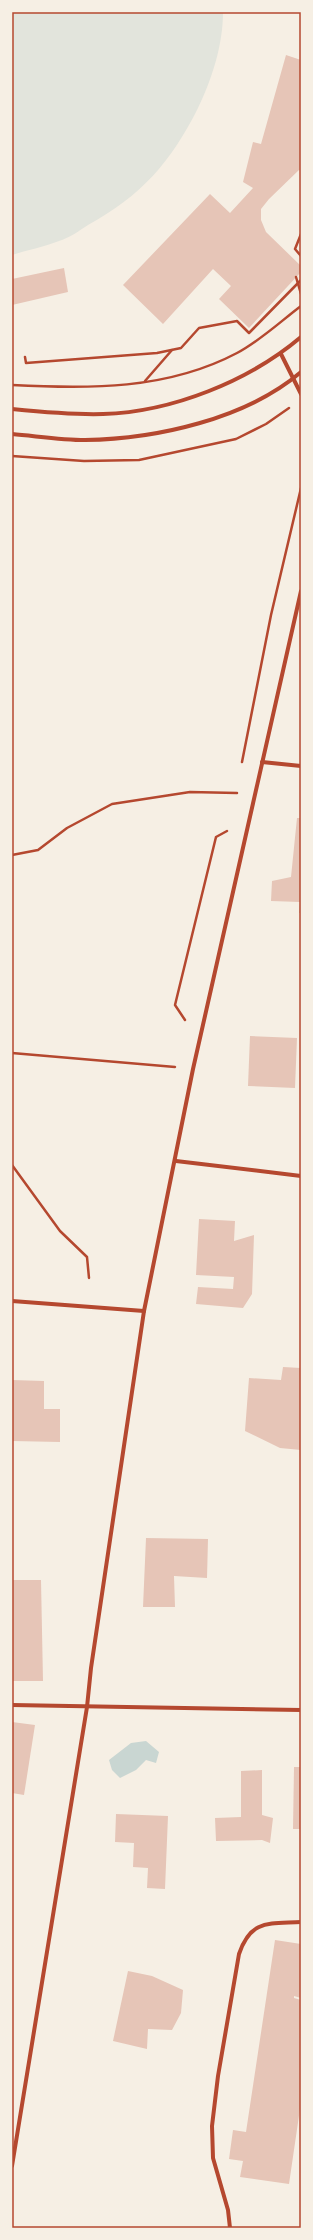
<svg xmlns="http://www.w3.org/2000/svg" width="313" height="2240" viewBox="0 0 313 2240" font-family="'Public Sans',sans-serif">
<rect width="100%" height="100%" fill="#f6efe4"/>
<path fill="#e2e4dc" d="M12,12H223C223,45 212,79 198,108C171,162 141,196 88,225C79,231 69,238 59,241C44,247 27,250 12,255Z"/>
<path fill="#c9d6d2" d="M146,1741L159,1752L156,1763L146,1760L136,1770L120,1778L112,1770L109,1760L131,1743Z"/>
<g fill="#e6c5b7">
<path d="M286,55L301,60V171L299,170L269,199L261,209V220L266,232L301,266V272L249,328L219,299L231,286L213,269L163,324L123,285L210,194L230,213L253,188L243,182L253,142L261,144Z"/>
<path d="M64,268L68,292L12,305V279Z"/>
<path d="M297,818H301V913H299L300,902L271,901L272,881L291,877Z"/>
<path d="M250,1036L297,1038L295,1088L248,1086Z"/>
<path d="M199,1219L235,1221L234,1241L254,1235L252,1294L243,1308L196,1304L198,1287L233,1289L234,1277L196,1275Z"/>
<path d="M283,1367L301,1368V1450L280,1448L245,1431L249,1378L281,1380Z"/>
<path d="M12,1380L44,1381V1409H60V1442L12,1441Z"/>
<path d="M146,1538L208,1539L207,1578L174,1576L175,1607H143Z"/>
<path d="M12,1580H41L43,1681H12Z"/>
<path d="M12,1722L35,1725L24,1795L12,1793Z"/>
<path d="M294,1767H301V1829H293Z"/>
<path d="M262,1770V1815L273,1818L270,1843L262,1840L216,1841L215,1818L241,1817V1771Z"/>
<path d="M116,1814L168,1816L165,1889L147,1888L148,1868L133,1867L134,1843L115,1842Z"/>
<path d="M275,1940L301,1944V1998L294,1996V1998L301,2000V2102L289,2184L240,2177L243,2161L229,2159L233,2130L246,2132Z"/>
<path d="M128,1971L152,1976L183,1990L181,2013L172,2030L148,2029L147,2049L113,2041Z"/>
</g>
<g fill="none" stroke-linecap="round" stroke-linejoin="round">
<g stroke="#b5482f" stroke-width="2.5">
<path d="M301,234L295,249L301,256"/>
<path d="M296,277L301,294"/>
<path d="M25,357L26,363L157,353L181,348L199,328L237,321L249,333L301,280"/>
<path d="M145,381L172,350"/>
<path d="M12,385C89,389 167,390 237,353C260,341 281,321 301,306"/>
<path d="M12,456L84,461L139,460L236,439L266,424L289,408"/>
<path d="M242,762L271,615L301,488"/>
<path d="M12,855L38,850L67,828L112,804L190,792L237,793"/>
<path d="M185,1020L175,1005L216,837L227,831"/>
<path d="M12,1053L175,1067"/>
<path d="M12,1165L60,1231L87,1257L89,1278"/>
</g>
<g stroke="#b5482f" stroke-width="4">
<path d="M281,354L301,394"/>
<path d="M12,409C42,412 73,415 103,414C172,412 249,381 301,337"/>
<path d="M12,434C36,436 61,440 85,440C156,439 246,419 301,372"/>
<path d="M262,762L301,766"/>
<path d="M176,1161L301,1176"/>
<path d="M12,1301L144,1311"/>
<path d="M12,1705L301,1710"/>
<path d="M12,2166L87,1707L91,1668L144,1311L193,1069L301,591"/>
<path d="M230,2228L228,2210L213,2158L212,2126L218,2076L239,1954C251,1919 269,1924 301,1922"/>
</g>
</g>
<rect width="313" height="2240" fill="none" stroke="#f6efe4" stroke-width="26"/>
<rect x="13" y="13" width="287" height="2214" fill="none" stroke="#b5482f" stroke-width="1.5"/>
</svg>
